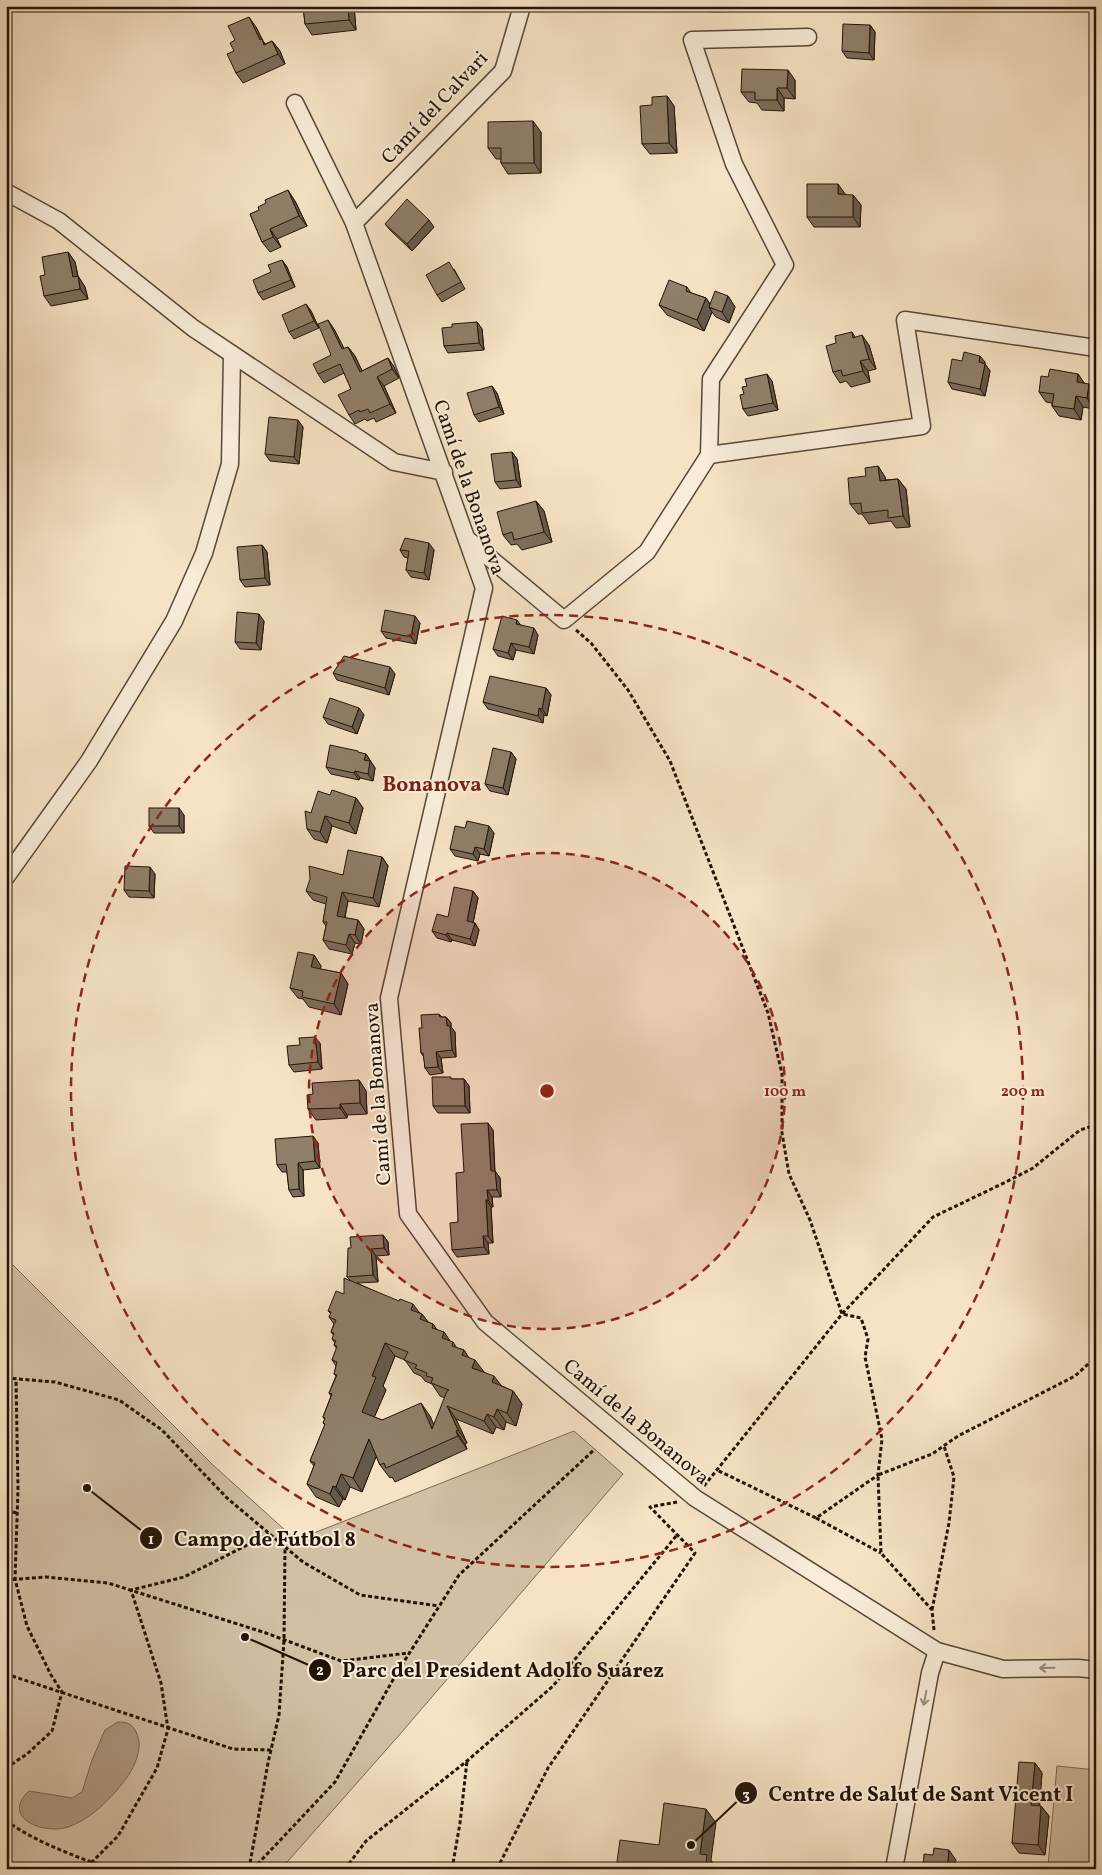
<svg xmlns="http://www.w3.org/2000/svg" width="1102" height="1875" viewBox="0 0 1102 1875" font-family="Vollkorn,serif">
<rect width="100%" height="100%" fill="#f6e3c5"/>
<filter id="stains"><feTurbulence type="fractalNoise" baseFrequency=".004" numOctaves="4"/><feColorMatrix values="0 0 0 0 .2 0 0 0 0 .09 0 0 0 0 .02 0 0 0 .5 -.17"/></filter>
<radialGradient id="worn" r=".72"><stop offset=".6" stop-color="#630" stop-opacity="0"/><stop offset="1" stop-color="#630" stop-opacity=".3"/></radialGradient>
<g fill="#d2c0a5" stroke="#7a6a56">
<path d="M6,1258L213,1465L296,1540L574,1431L623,1474L401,1733L281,1869H6Z"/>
<path d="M1057,1766L1096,1770V1869L1048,1866Z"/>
</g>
<path fill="#ae9c84" stroke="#766552" d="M118,1722C121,1722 126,1722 129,1724C136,1727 140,1740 139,1747C137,1765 128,1777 117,1790C104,1805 88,1820 68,1827C44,1835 0,1818 29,1791L72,1798L82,1792L92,1760L105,1730Z"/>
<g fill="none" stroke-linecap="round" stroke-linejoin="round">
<defs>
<g id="minor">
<path d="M295,103L354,223L484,588L389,998L408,1214L485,1322L695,1498L937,1651L1003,1669L1078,1668L1096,1670"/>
<path d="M6,192L59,221L193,328L394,462L444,472"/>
<path d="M354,223L503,71L522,6"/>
<path d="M709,455L922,426L905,320L1096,348"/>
<path d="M467,539L564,620L647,552L709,455L711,379L785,265L734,164L692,40L808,37"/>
<path d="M6,877L89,761L174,621L204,553L230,464L232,355"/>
<path d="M894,1869L930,1673L937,1651"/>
</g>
</defs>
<use href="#minor" stroke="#574736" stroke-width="19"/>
<g stroke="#221306" stroke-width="3" stroke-dasharray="4 2.5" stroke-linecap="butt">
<path d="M576,630L591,643L628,690L670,761L768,1013L782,1074V1133L789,1174L810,1220L842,1314L861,1318L868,1339L865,1357L882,1439L878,1475L816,1518L717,1470"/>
<path d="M6,1378L55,1382L119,1400L162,1430L227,1498L303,1562L360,1595L439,1606"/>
<path d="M704,1486L842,1314L933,1217L1006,1182L1033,1168L1080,1130L1096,1125"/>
<path d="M6,1511L18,1513"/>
<path d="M816,1518L881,1553"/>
<path d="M6,1580L46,1577L108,1583L266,1633L341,1661L409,1653"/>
<path d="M932,1610L949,1523L954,1477L944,1446"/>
<path d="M934,1630L932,1610L881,1553L878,1475L932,1454L958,1436L1075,1376L1096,1357"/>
<path d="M6,1674L233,1749L271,1750"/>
<path d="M6,1768L27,1754L52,1731L62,1692L51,1675L27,1626L15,1579L18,1489L16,1379"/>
<path d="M6,1821C38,1843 74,1856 111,1869"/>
<path d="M89,1869L92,1862L118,1836L157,1768L168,1729L161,1683L131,1590L184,1577L269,1534"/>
<path d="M249,1869L268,1763L279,1715L284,1640L285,1547"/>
<path d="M253,1869L335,1782L398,1671L459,1575L595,1449"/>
<path d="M345,1869L366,1841L467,1761L553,1686L677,1535"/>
<path d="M452,1869L460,1823L467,1761"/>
<path d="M497,1869L548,1768L695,1553L650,1507L677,1502"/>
</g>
<use href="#minor" stroke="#f9edd9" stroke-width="16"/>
</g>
<g fill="#7c6d5a" stroke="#221306" fill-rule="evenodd">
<path d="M303,6H354L356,30L312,35L305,24Z"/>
<path d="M707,6H754V11L711,12Z"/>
<path d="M870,25L875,32L874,60L847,58L842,51Z"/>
<path d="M256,27L263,41L265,44L272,41L280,51L285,64L243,83L236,73L234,51L235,40Z"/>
<path d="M795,80V99L784,98V111L762,110L757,103L749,102L741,92Z"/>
<path d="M667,96L674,106L677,153L650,154L642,144L652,105Z"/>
<path d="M541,132V173L508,174L501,163V159H496L488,148Z"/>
<path d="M853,195L861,205L860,227H814L807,217Z"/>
<path d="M295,201L307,226L277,239L281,247L270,252L262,242L250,214Z"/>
<path d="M385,224L434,227L412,251L390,230Z"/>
<path d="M68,252L75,262L78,276L85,287L88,299L51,306L44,296L45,275Z"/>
<path d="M282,260L287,267L295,287L263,300L258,293L271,272Z"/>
<path d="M454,269L465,289L442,302L437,295Z"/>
<path d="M687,287L691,293L706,298L710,304L728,296L735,307L729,323L716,317L712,312L704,331L667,315L659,305Z"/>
<path d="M306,304L311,311L319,328L294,339L289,332Z"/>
<path d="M477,322L482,329L484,350L448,353L444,346L452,327Z"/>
<path d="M334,329L344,349L348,347L355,356L362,371L388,358L394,367L399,378L384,386L396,413L376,422L374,418L367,421L365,419L355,424L349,415L351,389L344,373L324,383L318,374L331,355Z"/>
<path d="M852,332L855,337L869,345L876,369L868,371L870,382L851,387L846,381L840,383L833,372L836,343Z"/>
<path d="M962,361L985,362V364L990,371L985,396L952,389L948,382Z"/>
<path d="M1078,374L1084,383L1094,409L1083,407L1081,420L1059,416L1052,406V403L1046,402L1039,392L1048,377Z"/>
<path d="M772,381L778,410L748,416L743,409L744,394Z"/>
<path d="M497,393L504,414L479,422L474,415Z"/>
<path d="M303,427L299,464L270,461L265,454Z"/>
<path d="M512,452L517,459L521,487L500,489L495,482Z"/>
<path d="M878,466L885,477L886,480L898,479L906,489L910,527L896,528L891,521L869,524L862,514H858L850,504L866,476Z"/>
<path d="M536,501L544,511L552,542L522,550L517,544L511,545L503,535Z"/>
<path d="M262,545L267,552L270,585L245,587L240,580Z"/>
<path d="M400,550H434L429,580L411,577L406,570L408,558L404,557Z"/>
<path d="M264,621L261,650L240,649L235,642Z"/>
<path d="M420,623L416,644L386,638L381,631Z"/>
<path d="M521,625L538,635L534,654L516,650L513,660L498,656L493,649Z"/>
<path d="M333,673L395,674L389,695L337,680Z"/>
<path d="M546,688L551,695L547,716L544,715L543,723L488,709L483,702Z"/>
<path d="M364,715L357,734L328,724L323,717Z"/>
<path d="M511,752L516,759L508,795L490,791L485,784Z"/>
<path d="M359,753L366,754L375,768L373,781L360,778L359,780L331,774L326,767Z"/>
<path d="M330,795L356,798L363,808L356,834L332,826L327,843L314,839L307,829L311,813Z"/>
<path d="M184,815V833H154L149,826Z"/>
<path d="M494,833L489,856L480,854L478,861L455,856L450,849Z"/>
<path d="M382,857L388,866L379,907L348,901L345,918L358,920L364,929L361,944L355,943L352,954L329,949L323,940L326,926L323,922L326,904L313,900L306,891Z"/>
<path d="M155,874L154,898L129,897L124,890Z"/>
<path d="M473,891L478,898L473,923H475L479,930L475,946L452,940L451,942L437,938L432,931L448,917Z"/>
<path d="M314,955L321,966L320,969L341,973L348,984L341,1015L309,1007L303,999L298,998L290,988Z"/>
<path d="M439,1014L442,1017H446L451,1023V1027L455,1032L456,1057L441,1058L443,1073L430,1075L425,1068L424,1057L421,1053L422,1028Z"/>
<path d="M320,1043L322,1069L294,1072L289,1065L300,1045Z"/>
<path d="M452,1079H464L469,1086L470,1113H438L433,1106Z"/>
<path d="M359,1080L366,1091L367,1114L347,1115V1118L316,1120L308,1109L313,1094Z"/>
<path d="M493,1130L495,1171L500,1178L501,1197H492L493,1207H491L493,1243H488L489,1254L457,1257L452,1250L458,1222L464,1172Z"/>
<path d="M318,1143L320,1168L303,1170L304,1196L293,1197L289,1190L287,1172H282L277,1165Z"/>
<path d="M383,1235L388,1242L389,1255L376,1256L378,1282L357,1283L422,1314L428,1322L433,1324L437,1330L444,1332L450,1341L457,1348L464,1350L468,1357L484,1372L502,1386L513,1391L522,1404L516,1426L506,1422L504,1430L496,1427L493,1434L456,1419L467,1443L465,1444L467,1449L395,1482L392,1477L390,1478L380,1465L376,1456L362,1492L350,1487L345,1500L343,1499L339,1507L316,1497L307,1484L314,1466L310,1461L325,1425L323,1423L325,1420L323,1417L331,1396L329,1393L336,1376L334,1374L336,1366L332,1360L337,1349L334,1345L335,1343L332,1339L334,1336L331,1332L334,1324L329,1317L331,1314L328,1311L344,1294L350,1280L347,1277L351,1248ZM395,1356L405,1360L414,1373L421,1376L425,1381L432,1384L440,1396L445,1398L434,1426L430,1416L382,1420L374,1417L386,1390L383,1386Z"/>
<path d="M1035,1763L1042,1773L1039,1806H1041L1049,1816L1045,1855L1019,1853L1012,1843Z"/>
</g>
<g fill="#65594a" stroke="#221306">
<path d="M348,6H354L356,30L349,20Z"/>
<path d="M751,6H754V11Z"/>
<path d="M249,17L256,27L263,41L269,50L260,40Z"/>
<path d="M870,25L875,32L874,60L869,53Z"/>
<path d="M272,41L280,51L285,64L278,54Z"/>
<path d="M788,70L795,80V99L787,88Z"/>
<path d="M777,88L784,98V111L777,100Z"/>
<path d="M667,96L674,106L677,153L669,143Z"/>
<path d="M533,121L541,132V173L534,163Z"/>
<path d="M838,184L846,195L838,194Z"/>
<path d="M288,190L295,201L307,226L299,216Z"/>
<path d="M853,195L861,205L860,227L853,217Z"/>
<path d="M429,220L434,227L412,251L407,244Z"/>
<path d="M270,229L277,239L281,247L273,237Z"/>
<path d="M68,252L75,262L80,288L73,277Z"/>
<path d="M282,260L287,267L295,287L291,280Z"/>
<path d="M78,276L85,287L88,299L80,289Z"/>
<path d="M728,296L735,307L729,323L722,312Z"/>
<path d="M706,298L713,309L709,307L712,312L704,331L697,320Z"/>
<path d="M306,304L311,311L319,328L314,321Z"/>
<path d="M328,320L334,329L349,358L342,349Z"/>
<path d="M477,322L482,329L484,350L479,343Z"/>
<path d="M862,335L869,345L876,369L869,359Z"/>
<path d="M348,347L355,356L367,381L360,372Z"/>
<path d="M980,356L985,362L984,369L979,362Z"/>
<path d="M388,358L394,367L399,378L392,369Z"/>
<path d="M860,361L868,371L870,382L863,371Z"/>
<path d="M985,364L990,371L985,396L980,389Z"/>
<path d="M767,374L772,381L778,410L773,403Z"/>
<path d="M1078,374L1085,384L1077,382Z"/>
<path d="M377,377L384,386L396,413L390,404Z"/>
<path d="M1089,384L1096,394L1094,409L1087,398Z"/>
<path d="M492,386L497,393L504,414L499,407Z"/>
<path d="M1076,396L1083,407L1081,420L1074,409Z"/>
<path d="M298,420L303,427L299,464L294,457Z"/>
<path d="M512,452L517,459L521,487L516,480Z"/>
<path d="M878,466L885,477L887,491L880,481Z"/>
<path d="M898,479L906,489L910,527L903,516Z"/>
<path d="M536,501L544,511L552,542L544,532Z"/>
<path d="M429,543L434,550L429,580L424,573Z"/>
<path d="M262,545L267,552L270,585L265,578Z"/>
<path d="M259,614L264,621L261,650L256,643Z"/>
<path d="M415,616L420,623L416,644L411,637Z"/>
<path d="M517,620L522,627L516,624Z"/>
<path d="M534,628L538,635L534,654L529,647Z"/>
<path d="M511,643L516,650L513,660L508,653Z"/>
<path d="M390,667L395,674L389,695L385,688Z"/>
<path d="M546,688L551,695L547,716L542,709Z"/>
<path d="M359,708L364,715L357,734L352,727Z"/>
<path d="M539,708L544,715L543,723L538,716Z"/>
<path d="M511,752L516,759L508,795L503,788Z"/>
<path d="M366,754L375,768L373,781L368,774L364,760Z"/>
<path d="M355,771L360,778L359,780L354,773Z"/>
<path d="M356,798L363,808L356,834L349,823Z"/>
<path d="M179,808L184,815V833L179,826Z"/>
<path d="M325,816L332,826L327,843L320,832Z"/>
<path d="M489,826L494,833L489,856L484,849Z"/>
<path d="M475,847L480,854L478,861L473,854Z"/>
<path d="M382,857L388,866L379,907L373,898Z"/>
<path d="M150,867L155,874L154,898L149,891Z"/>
<path d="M473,891L478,898L472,928L467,921Z"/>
<path d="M342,892L348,901L343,925L337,916Z"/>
<path d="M358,920L364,929L361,944L355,935Z"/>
<path d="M475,923L479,930L475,946L470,939Z"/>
<path d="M447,933L452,940L451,942L446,935Z"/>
<path d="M349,934L355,943L352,954L346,945Z"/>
<path d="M314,955L321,966L319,977L311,967Z"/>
<path d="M341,973L348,984L341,1015L334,1004Z"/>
<path d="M446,1017L451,1023V1027L455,1032L456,1057L452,1050L447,1026Z"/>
<path d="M315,1037L320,1043L322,1069L318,1062Z"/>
<path d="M436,1052L441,1058L443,1073L438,1067Z"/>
<path d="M464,1079L469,1086L470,1113L465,1106Z"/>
<path d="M359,1080L366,1091L367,1114L360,1103Z"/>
<path d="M340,1104L347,1115V1118L340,1108Z"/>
<path d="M488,1123L493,1130L495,1178L491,1171Z"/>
<path d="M313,1136L318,1143L320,1168L315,1161Z"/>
<path d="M298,1163L303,1170L304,1196L299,1189Z"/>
<path d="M495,1171L500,1178L501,1197L497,1190Z"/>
<path d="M487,1190L492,1197L493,1207L488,1200Z"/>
<path d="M486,1200L491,1207L493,1243L488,1236Z"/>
<path d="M383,1235L388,1242L389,1255L384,1248Z"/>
<path d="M483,1236L488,1243L489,1254L484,1247Z"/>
<path d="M371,1249L376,1256L378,1282L373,1275Z"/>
<path d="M413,1304L422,1316V1314L432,1327L430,1332L411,1310Z"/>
<path d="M433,1324L442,1337L444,1332L452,1344L453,1342L462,1356L451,1351L432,1328Z"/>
<path d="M385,1343L395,1356L383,1386L386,1390L371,1425L362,1412L372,1376Z"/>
<path d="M464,1350L473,1364L462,1355Z"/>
<path d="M475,1360L485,1373L472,1368Z"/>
<path d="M494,1376L504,1389L492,1382Z"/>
<path d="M513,1391L522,1404L516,1426L507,1413Z"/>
<path d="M421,1403L430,1416L442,1443L432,1429Z"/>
<path d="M447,1406L456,1419L467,1443L458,1430Z"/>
<path d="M497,1409L506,1422L504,1430L494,1417Z"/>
<path d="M487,1414L496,1427L493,1434L484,1421Z"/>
<path d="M456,1431L465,1444L467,1449L458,1436Z"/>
<path d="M369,1439L378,1452L362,1492L353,1478Z"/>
<path d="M341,1474L350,1487L345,1500L336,1487Z"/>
<path d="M333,1486L343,1499L339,1507L330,1494Z"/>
<path d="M1035,1763L1042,1773L1039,1815L1031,1805Z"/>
<path d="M1041,1806L1049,1816L1045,1855L1038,1845Z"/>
<path d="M706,1809L716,1823L711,1860L716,1869H705L700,1854Z"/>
<path d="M949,1850L956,1860L955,1869H947Z"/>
</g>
<g fill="#907f69" stroke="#221306" fill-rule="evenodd">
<path d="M303,6H348L349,20L305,24Z"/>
<path d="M249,17L260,40L262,39L264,45L272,41L278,54L236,73L227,54L234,51L230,43L235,40L228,26Z"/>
<path d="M843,24L870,25L869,53L842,51Z"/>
<path d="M742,69L788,70L787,88H777V100H755V92H741Z"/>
<path d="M667,96L669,143L642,144L640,106L652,105V97Z"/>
<path d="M533,121L534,163H501V148H488V122Z"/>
<path d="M807,184H838V194L853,195V217H807Z"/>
<path d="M288,190L299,216L270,229L273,237L262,242L250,214L259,210L258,207L266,203L265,200Z"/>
<path d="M407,199L429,220L407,244L385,224Z"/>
<path d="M68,252L73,277L78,276L80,289L44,296L40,276L45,275L42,257Z"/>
<path d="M282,260L291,280L258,293L253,280L271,272L268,265Z"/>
<path d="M449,262L461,282L437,295L426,275Z"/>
<path d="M669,280L687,287L686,291L706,298L697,320L659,305Z"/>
<path d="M715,291L728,296L722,312L709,307Z"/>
<path d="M306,304L314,321L289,332L282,315Z"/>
<path d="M328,320L342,349L348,347L360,372L388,358L392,369L377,377L390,404L370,413L368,409L360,412L359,410L349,415L338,395L351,389L340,364L318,374L313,364L331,355L318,324Z"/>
<path d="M477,322L479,343L444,346L442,328L452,327V324Z"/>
<path d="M852,332L853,338L862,335L869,359L860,361L863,371L843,376L841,370L833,372L826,346L836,343L835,336Z"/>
<path d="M964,352L980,356L979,362L985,364L980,389L948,382L952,359L962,361Z"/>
<path d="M1050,369L1078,374L1077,382L1089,384L1087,398L1076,396L1074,409L1052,406L1054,394L1039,392L1041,376L1048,377Z"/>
<path d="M767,374L773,403L743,409L740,395L744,394L742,387L747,386L745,379Z"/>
<path d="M492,386L499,407L474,415L467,393Z"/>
<path d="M269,417L298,420L294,457L265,454Z"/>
<path d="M512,452L516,480L495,482L491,454Z"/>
<path d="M878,466L880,481L898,479L903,516L888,518V510L862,513L861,503L850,504L848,478L866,476L865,468Z"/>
<path d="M536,501L544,532L514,540L512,532L503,535L497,512Z"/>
<path d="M405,538L429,543L424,573L406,570L409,551L400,550Z"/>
<path d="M262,545L265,578L240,580L237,547Z"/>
<path d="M385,610L415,616L411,637L381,631Z"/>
<path d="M237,612L259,614L256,643L235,642Z"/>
<path d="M502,616L517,620L516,624L534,628L529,647L511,643L508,653L493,649Z"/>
<path d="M344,656L390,667L385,688L333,673Z"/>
<path d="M490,676L546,688L542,709L539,708L538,716L483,702Z"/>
<path d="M330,698L359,708L352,727L323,717Z"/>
<path d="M330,745L358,751V752L366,754L364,760L370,761L368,774L355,771L354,773L326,767Z"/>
<path d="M493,748L511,752L503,788L485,784Z"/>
<path d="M332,790L356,798L349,823L325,816L320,832L307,829L305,811L311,813L318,791L330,795Z"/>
<rect x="149" y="808" width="30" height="18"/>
<path d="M467,821L489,826L484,849L475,847L473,854L450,849L455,826L465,828Z"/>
<path d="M348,850L382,857L373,898L342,892L337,916L358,920L355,935L349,934L346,945L323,940L327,922H323L327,897L306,891L310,879L309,866L343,875Z"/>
<path d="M125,866L150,867L149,891L124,890Z"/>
<path d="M454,887L473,891L467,921L475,923L470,939L447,933L446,935L432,931L437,914L448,917Z"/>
<path d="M298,952L314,955L311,967L341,973L334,1004L302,997L303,991L290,988Z"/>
<path d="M439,1014L440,1017H446L447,1026H450L452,1050L436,1052L438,1067L425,1068L423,1053H421L419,1028H422L421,1015Z"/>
<path d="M315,1037L318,1062L289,1065L287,1046L300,1045L299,1038Z"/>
<path d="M432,1077H451V1079H464L465,1106H433Z"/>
<path d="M359,1080L360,1103L340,1104V1108L308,1109L307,1095L313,1094L312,1083Z"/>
<path d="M488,1123L491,1171H495L497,1190H487L488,1200H486L488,1236H483L484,1247L452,1250L450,1223L458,1222L456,1173L464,1172L461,1124Z"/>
<path d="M313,1136L315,1161L298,1163L299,1189L289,1190L286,1164L277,1165L275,1139Z"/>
<path d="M383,1235L384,1248L371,1249L373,1275L347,1277L348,1248H351L350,1237Z"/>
<path d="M344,1278L399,1301L400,1299L413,1304L411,1310L422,1314L420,1319L433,1324L432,1328L444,1332L442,1338L453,1342L452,1346L464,1350L462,1355L475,1360L472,1368L494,1376L492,1382L513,1391L507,1413L497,1409L494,1417L487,1414L484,1421L447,1406L458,1430L456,1431L458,1436L386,1468L384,1463L380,1465L369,1439L353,1478L341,1474L336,1487L333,1486L330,1494L307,1484L315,1463L310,1461L325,1424L323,1423L325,1418L323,1417L332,1394L329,1393L337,1375L334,1374L337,1362L332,1360L337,1346L334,1345L336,1341L332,1339L334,1333L331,1332L336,1320L329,1317L331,1312L328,1311L336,1291L344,1294ZM385,1343L408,1352L404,1360L417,1365L415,1368L427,1373L426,1376L433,1378L431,1383L449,1390L447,1391L432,1429L421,1403L382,1420L362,1412L376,1377L372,1376Z"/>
<path d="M1019,1762L1035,1763L1031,1805L1041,1806L1038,1845L1012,1843Z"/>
<path d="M664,1803L706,1809L700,1854L707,1855L705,1869H616L620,1840L659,1845Z"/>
<path d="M934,1848L949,1850L947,1869H923L924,1854L933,1855Z"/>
</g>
<defs><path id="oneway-shaft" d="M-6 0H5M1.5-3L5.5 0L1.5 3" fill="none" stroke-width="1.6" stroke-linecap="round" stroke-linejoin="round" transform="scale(1.25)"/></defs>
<g stroke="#988b7a">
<use href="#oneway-shaft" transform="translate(1047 1668) rotate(179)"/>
<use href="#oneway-shaft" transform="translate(925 1698) rotate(101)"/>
</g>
<circle cx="547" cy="1091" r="238" fill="#8f2418" fill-opacity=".12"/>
<g fill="none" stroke="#8f2418" stroke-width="2.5" stroke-dasharray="9 6">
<circle cx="547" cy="1091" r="238"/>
<circle cx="547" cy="1091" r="476"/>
</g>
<g text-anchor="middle" stroke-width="4" stroke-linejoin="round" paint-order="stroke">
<g font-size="20" fill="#221306" stroke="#f9edd9">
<text transform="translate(434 107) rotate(-47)" y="7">Camí del Calvari</text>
<text transform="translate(470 487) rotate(71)" y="7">Camí de la Bonanova</text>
<text transform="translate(377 1094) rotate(-94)" y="7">Camí de la Bonanova</text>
<text transform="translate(637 1421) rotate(40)" y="7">Camí de la Bonanova</text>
</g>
<g font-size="21" font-weight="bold" fill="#7a1f14" stroke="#f9edd9">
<text x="432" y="791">Bonanova</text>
</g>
</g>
<circle cx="547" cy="1091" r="8" fill="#8f2418" stroke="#f9edd9" stroke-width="2.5"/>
<g font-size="15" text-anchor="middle" font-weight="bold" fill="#8f2418" stroke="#f9edd9" stroke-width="4" stroke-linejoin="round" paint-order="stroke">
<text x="785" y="1096">100 m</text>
<text x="1023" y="1096">200 m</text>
</g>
<path fill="none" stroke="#221306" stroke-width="2" d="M87 1488L151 1538M245 1637L320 1670M691 1845L746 1793"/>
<g fill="#221306" stroke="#f9edd9" stroke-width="2">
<circle cx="87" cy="1488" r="5"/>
<circle cx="245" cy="1637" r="5"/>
<circle cx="691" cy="1845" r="5"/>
<circle cx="151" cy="1538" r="12"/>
<circle cx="320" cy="1670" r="12"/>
<circle cx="746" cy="1793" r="12"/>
</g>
<g font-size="15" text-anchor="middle" font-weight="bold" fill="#fff">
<text x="151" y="1544">1</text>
<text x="320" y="1675">2</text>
<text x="746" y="1799">3</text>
</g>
<g font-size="21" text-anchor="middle" font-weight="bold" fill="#221306" stroke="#f9edd9" stroke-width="4" stroke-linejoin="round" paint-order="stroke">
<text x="265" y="1546">Campo de Fútbol 8</text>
<text x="503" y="1677">Parc del President Adolfo Suárez</text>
<text x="921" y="1801">Centre de Salut de Sant Vicent I</text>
</g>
<rect width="1102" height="1875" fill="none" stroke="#f6e3c5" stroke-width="25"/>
<rect x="8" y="8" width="1087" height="1860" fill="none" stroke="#221306" stroke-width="2.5"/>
<rect x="12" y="12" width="1077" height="1850" fill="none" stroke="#221306"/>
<rect width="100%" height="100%" filter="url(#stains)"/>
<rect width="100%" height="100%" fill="url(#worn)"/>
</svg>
